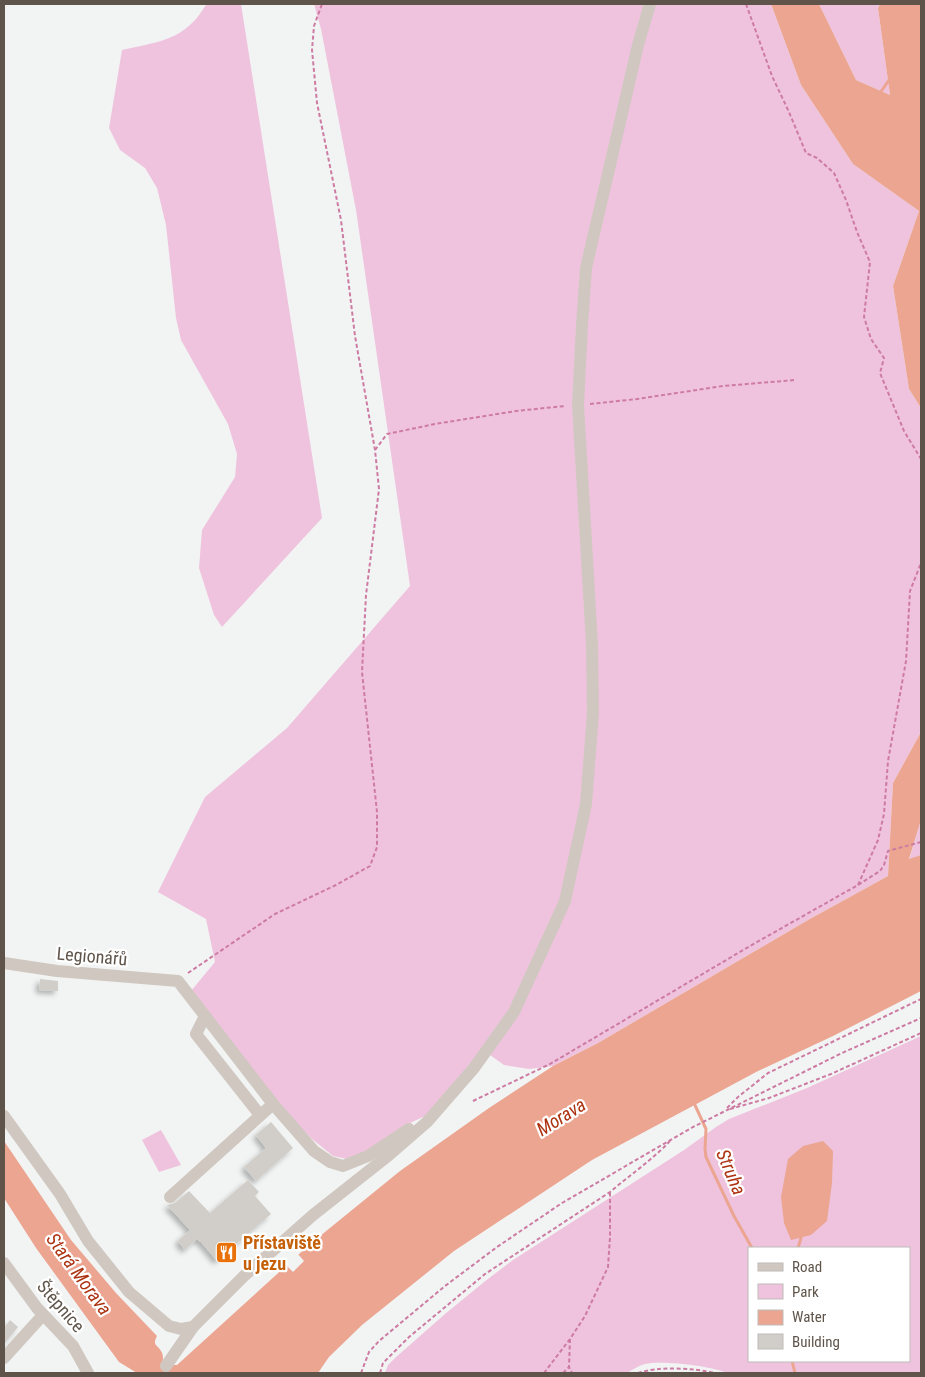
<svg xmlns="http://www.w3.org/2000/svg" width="925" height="1377" viewBox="0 0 925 1377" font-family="'Roboto Condensed',sans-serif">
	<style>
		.green { fill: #efc3de; fill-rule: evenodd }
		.water { fill: #eba591 }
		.pier { fill: #f2f4f4 }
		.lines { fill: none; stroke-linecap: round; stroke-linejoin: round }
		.stream { stroke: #eba591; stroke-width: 3 }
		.building { fill: #d1cec9; filter: url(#shadow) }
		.path { stroke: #cd7ba2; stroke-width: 2; stroke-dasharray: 4 2.5; stroke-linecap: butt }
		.minor { stroke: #d0c8c0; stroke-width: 12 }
		.labels { text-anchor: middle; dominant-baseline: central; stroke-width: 4.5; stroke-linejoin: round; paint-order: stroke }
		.street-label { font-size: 18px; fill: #5f544a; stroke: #fff }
		.food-label { font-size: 18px; font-weight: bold; fill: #c56008; stroke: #fff; text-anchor: start }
		.water-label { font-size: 19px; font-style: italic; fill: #ac3210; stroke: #fff }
	</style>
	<defs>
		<filter id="shadow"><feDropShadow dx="-3.5" dy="3.5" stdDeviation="2.5" flood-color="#0004"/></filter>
	</defs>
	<rect width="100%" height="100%" fill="#f2f4f4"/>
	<g class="green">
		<path d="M207 4H241L322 518 222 627 214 615 199 568 202 530 235 477 237 454 228 424 181 340 176 318 166 225 157 188 145 168 120 150 109 128 122 50C146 44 174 42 192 23 198 18 202 10 207 4Z"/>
		<path d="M314 4H771L801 85 853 164 919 211 893 286 909 389 921 408V732L893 783 888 876 808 920 598 1043 553 1066 529 1069 504 1065 483 1050 432 1113 410 1123 360 1156 347 1159 333 1156 312 1139 275 1102 191 991 215 962 206 919 158 892 205 797 287 728 410 586 356 210 321 29Z"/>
		<path d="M819 4H880L878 8 890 95 856 80Z"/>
		<path d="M921 820V855L909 860Z"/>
		<path d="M921 1036V1373H727C712 1366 661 1360 645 1364 638 1366 632 1370 627 1373H385L388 1365 395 1358 445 1314 484 1282 513 1260 684 1150 716 1127 729 1119 807 1088ZM749 1248H909V1361H749Z"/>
		<path d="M161 1130 181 1165 159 1172 142 1140Z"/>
	</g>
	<g class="water">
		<path d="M771 4H819L856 80 890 95 878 8 880 4H921V408L909 389 893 286 919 211 853 164 801 85Z"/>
		<path d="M921 732V820L909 859 921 855V991L833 1036 758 1071 592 1160 454 1251 362 1325 329 1357 318 1373H137L119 1362 36 1248 4 1198V1141L71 1240 116 1293 157 1336C152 1346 157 1344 161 1351 164 1355 163 1361 162 1365H177L309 1245 400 1171 489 1108 553 1066 598 1043 808 920 888 876 893 783Z"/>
		<path d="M823 1141 833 1151 832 1183 827 1221 811 1235 791 1240 784 1223 781 1197 788 1159 803 1146Z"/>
	</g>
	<path class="pier" d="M297 1253 304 1261 293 1272 285 1264Z"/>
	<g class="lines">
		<g class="stream">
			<path d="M880 93 889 80"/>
			<path d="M694 1103 706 1129 705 1149 706 1157 734 1216 752 1248"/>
			<path d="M798 1248 801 1238"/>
			<path d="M792 1361 795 1373"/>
		</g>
	</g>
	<g class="building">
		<path d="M40 979 58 981V991L39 990Z"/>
		<path d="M271 1122 293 1148 256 1181 244 1167 266 1148 256 1135Z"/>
		<path d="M248 1180 259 1192 255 1196 271 1214 217 1261 201 1242H200L197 1239 185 1250 178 1241 190 1230 167 1205 175 1203 189 1191 210 1213Z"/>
		<path d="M10 1320 18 1327 4 1344V1328Z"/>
	</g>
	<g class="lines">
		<g class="path">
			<path d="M746 4 772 76 789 112 806 153 817 158 834 173 846 200 857 232 870 262 864 317 871 339 884 358 880 373 904 431 921 459"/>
			<path d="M590 404 637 399 723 386 795 380"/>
			<path d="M375 450 387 434 435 424 516 411 565 406"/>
			<path d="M858 885 878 840 884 814 888 761 906 661 910 591 921 563"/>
			<path d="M188 973 275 914 336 885 370 866 377 847V812L362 672 366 595 379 489 375 450 355 336 341 220 317 103 312 50 314 26 322 4"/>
			<path d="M473 1101 550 1064 750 946 858 885 880 871 884 865 888 851 921 842"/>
			<path d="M727 1108 738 1097 768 1073 921 999"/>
			<path d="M730 1109 769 1098 831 1074 921 1033"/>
			<path d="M570 1339 569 1367 572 1373"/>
			<path d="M361 1373 369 1352 379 1341 445 1286 497 1247 562 1203 693 1127 842 1053 921 1018"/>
			<path d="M380 1373 383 1363 409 1337 485 1274 610 1192C630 1175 652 1160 670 1141"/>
			<path d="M544 1373 570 1339 585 1316 608 1267 610 1237V1192"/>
			<path d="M563 1373 569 1367"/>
			<path d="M638 1373C658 1366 694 1368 715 1373"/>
		</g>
		<g class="minor">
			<path d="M4 963 57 971 178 981 273 1104 170 1197"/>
			<path d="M205 1016 196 1034 260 1115"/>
			<path d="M273 1104 314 1151 330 1162 343 1166 368 1156 409 1129"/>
			<path d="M4 1116 60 1194 88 1241 129 1292 169 1326 181 1329 193 1327"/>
			<path d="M4 1263 37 1308 73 1346 88 1373"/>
			<path d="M4 1358 43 1315"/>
			<path d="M166 1366 193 1327 244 1276 313 1215 389 1155 427 1122 474 1068 514 1012 565 901 586 804 593 713 592 644 578 405 582 325 586 268 638 45 650 4"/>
		</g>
	</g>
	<defs>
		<symbol id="restaurant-square" viewBox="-11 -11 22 22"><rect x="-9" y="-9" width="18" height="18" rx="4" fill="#e8710a" stroke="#fff"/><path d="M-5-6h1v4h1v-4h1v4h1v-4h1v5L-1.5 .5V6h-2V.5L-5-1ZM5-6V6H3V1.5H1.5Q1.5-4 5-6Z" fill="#fff"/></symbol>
	</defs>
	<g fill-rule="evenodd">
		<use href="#restaurant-square" x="214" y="1240" width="25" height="25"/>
	</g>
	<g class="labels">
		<g class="street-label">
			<text transform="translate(92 956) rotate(5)">Legionářů</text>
			<text transform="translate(61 1306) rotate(49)">Štěpnice</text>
		</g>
		<g class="food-label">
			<text x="243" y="1242">Přístaviště<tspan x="243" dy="21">u jezu</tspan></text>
		</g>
		<g class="water-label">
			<text transform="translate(561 1117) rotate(-32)">Morava</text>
			<text transform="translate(731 1172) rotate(67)">Struha</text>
			<text transform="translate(79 1274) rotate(54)">Stará Morava</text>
		</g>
	</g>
	<rect width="925" height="1377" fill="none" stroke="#5f544a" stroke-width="10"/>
	<rect x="748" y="1247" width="162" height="115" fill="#ffffff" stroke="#bfbbb7"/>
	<rect x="758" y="1263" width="25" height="8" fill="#d0c8c0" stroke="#bfbbb7"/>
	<text x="792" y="1272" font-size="15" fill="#5f544a">Road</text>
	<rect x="758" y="1284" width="25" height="15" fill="#efc3de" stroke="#bfbbb7"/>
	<text x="792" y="1297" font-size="15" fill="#5f544a">Park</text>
	<rect x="758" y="1310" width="25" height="15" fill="#eba591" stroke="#bfbbb7"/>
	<text x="792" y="1322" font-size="15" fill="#5f544a">Water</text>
	<rect x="758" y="1334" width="25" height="15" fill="#d1cec9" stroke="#bfbbb7"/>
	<text x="792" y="1347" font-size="15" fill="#5f544a">Building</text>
</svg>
